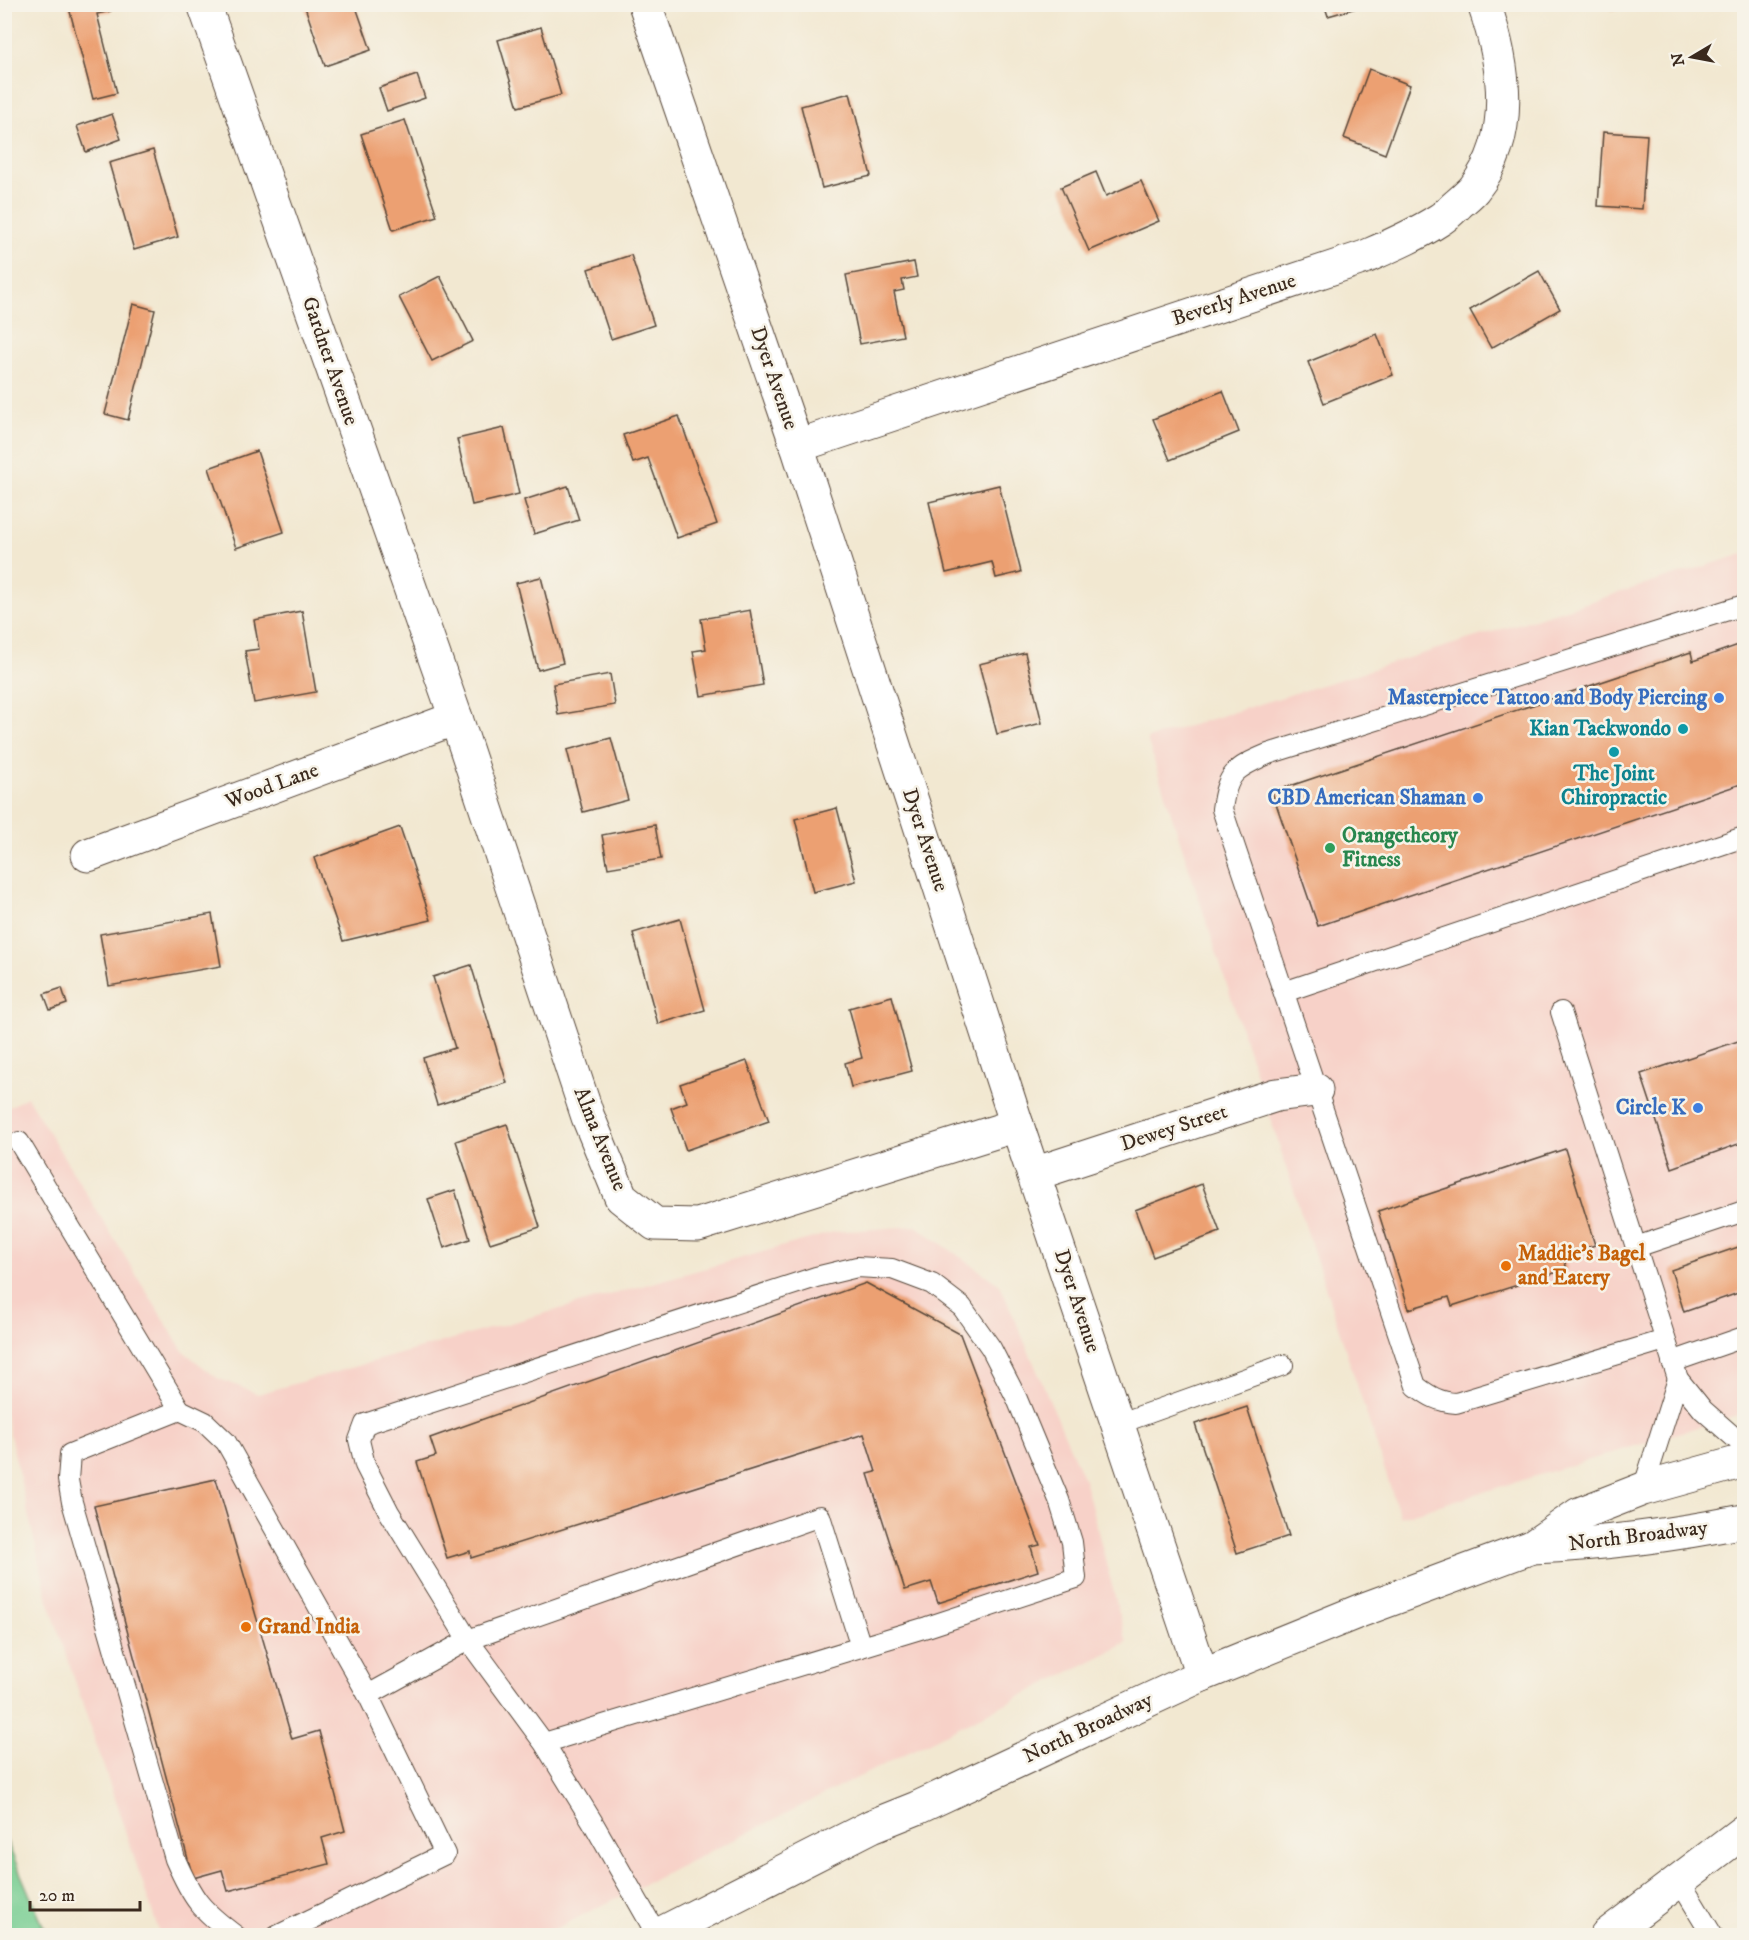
<svg xmlns="http://www.w3.org/2000/svg" width="1749" height="1940" viewBox="0 0 1749 1940" font-family="'IM FELL DW Pica',serif">
	<style>
		.built { fill: #f7d1c8 }
		.green { fill: #77cd92; stroke: #597c58; stroke-width: 1.5 }
		.building { fill: #eca072 }
		.lines { fill: none; stroke-linecap: round; stroke-linejoin: round }
		.service-casing { stroke: #564639; stroke-width: 22 }
		.minor-casing { stroke: #564639; stroke-width: 35 }
		.primary-casing { stroke: #564639; stroke-width: 35 }
		.service { stroke: #fff; stroke-width: 20 }
		.minor { stroke: #fff; stroke-width: 33 }
		.primary { stroke: #fff; stroke-width: 33 }
		.shop-dot { fill: #3f7fe0; stroke: #f7f3e8; stroke-width: 2 }
		.culture-dot { fill: #0f9aa8; stroke: #f7f3e8; stroke-width: 2 }
		.leisure-dot { fill: #2e9e5b; stroke: #f7f3e8; stroke-width: 2 }
		.food-dot { fill: #e8710a; stroke: #f7f3e8; stroke-width: 2 }
		.labels { text-anchor: middle; dominant-baseline: central; stroke-width: 5; stroke-linejoin: round; paint-order: stroke }
		.street-label { font-size: 21px; fill: #3b2a1e; stroke: #f7f3e8 }
		.shop-label { font-size: 21px; font-weight: bold; fill: #366cbe; stroke: #f7f3e8; text-anchor: end }
		.culture-label { font-size: 21px; font-weight: bold; fill: #0d838f; stroke: #f7f3e8; text-anchor: end }
		.leisure-label { font-size: 21px; font-weight: bold; fill: #27864d; stroke: #f7f3e8; text-anchor: start }
		.food-label { font-size: 21px; font-weight: bold; fill: #c56008; stroke: #f7f3e8; text-anchor: start }
	</style>
	<rect width="100%" height="100%" fill="#f7f3e8"/>
	<filter id="ink" filterUnits="userSpaceOnUse"><feTurbulence type="fractalNoise" baseFrequency=".0167" numOctaves="2"/><feDisplacementMap in="SourceGraphic" scale="12" xChannelSelector="R" yChannelSelector="G"/><feConvolveMatrix kernelMatrix="1 2 1 2 8 2 1 2 1" color-interpolation-filters="sRGB"/></filter>
	<filter id="wash" filterUnits="userSpaceOnUse"><feTurbulence type="fractalNoise" baseFrequency=".008" numOctaves="4" result="noise"/><feDisplacementMap in="SourceGraphic" scale="24" xChannelSelector="R" yChannelSelector="G"/><feGaussianBlur stdDeviation="1.35" result="paint"/><feColorMatrix in="noise" values="0 0 0 0 0 0 0 0 0 0 0 0 0 0 0 0 0 1.4 0 .05"/><feComposite in="paint" operator="in"/></filter>
	<g filter="url(#wash)">
		<rect width="100%" height="100%" fill="#f2e8d1"/>
		<g class="built">
			<path d="M1744 554V1413L1400 1517 1147 739Z"/>
			<path d="M27 1097 183 1351 217 1378 258 1394 834 1232 916 1226 1000 1285 1085 1482 1127 1643 543 1935H160L48 1600 5 1413 4 1110Z"/>
		</g>
		<path class="green" d="M5 1838 47 1935H5Z"/>
		<g id="blocks">
			<g class="building">
				<path d="M68 4H110L111 11 97 14 117 93 93 99Z"/>
				<path d="M304 4H355L371 50 325 66Z"/>
				<path d="M1324 4H1367V5L1328 16Z"/>
				<path d="M1610 4H1633V6L1611 10Z"/>
				<path d="M541 27 561 95 518 107 498 40Z"/>
				<path d="M1369 69 1410 85 1385 154 1344 138Z"/>
				<path d="M417 75 425 98 387 111 379 88Z"/>
				<path d="M850 93 871 176 822 188 801 106Z"/>
				<path d="M112 114 121 139 86 152 77 126Z"/>
				<path d="M405 120 437 216 393 230 361 134Z"/>
				<path d="M1603 132 1647 135 1642 209 1598 206Z"/>
				<path d="M153 150 178 237 134 250 109 163Z"/>
				<path d="M1096 172 1106 196 1141 181 1159 221 1089 251 1061 187Z"/>
				<path d="M631 255 654 325 611 339 588 269Z"/>
				<path d="M914 262 917 277 902 280 904 290 894 292 903 336 860 344 846 275Z"/>
				<path d="M1539 271 1560 309 1491 348 1470 310Z"/>
				<path d="M440 276 473 341 432 361 399 297Z"/>
				<path d="M133 304 155 310 128 420 105 414Z"/>
				<path d="M1377 334 1393 375 1324 403 1308 362Z"/>
				<path d="M1223 391 1239 432 1170 460 1153 419Z"/>
				<path d="M679 416 717 524 677 538 648 458 633 463 623 435Z"/>
				<path d="M504 428 519 494 472 505 457 439Z"/>
				<path d="M257 451 284 532 236 548 209 468Z"/>
				<path d="M999 485 1021 572 996 578 992 562 946 573 929 502Z"/>
				<path d="M568 486 579 520 534 534 524 500Z"/>
				<path d="M541 577 563 663 538 670 516 583Z"/>
				<path d="M750 610 763 685 701 696 693 651 706 649 701 619Z"/>
				<path d="M302 611 316 692 254 703 245 651 259 649 254 620Z"/>
				<path d="M1744 643V783L1318 926 1272 792 1691 652 1693 661Z"/>
				<path d="M1025 653 1042 723 997 734 979 664Z"/>
				<path d="M610 674 615 705 558 715 553 684Z"/>
				<path d="M611 738 628 800 583 812 567 750Z"/>
				<path d="M837 808 856 881 813 892 795 819Z"/>
				<path d="M655 825 661 859 608 868 602 835Z"/>
				<path d="M400 827 431 920 343 941 314 858Z"/>
				<path d="M212 914 221 966 109 986 100 934Z"/>
				<path d="M680 919 705 1010 658 1024 633 933Z"/>
				<path d="M471 965 507 1083 437 1105 423 1058 455 1048 433 977Z"/>
				<path d="M62 988 67 1004 50 1010 44 994Z"/>
				<path d="M892 996 912 1071 851 1087 845 1063 862 1058 849 1008Z"/>
				<path d="M1744 1039V1142L1672 1168 1641 1074Z"/>
				<path d="M747 1061 769 1121 686 1150 671 1108 687 1102 680 1084Z"/>
				<path d="M507 1124 540 1227 490 1243 456 1141Z"/>
				<path d="M1565 1149 1595 1245 1563 1256 1567 1269 1452 1306 1449 1297 1409 1309 1378 1211Z"/>
				<path d="M1202 1184 1220 1232 1153 1257 1135 1210Z"/>
				<path d="M455 1190 470 1239 444 1248 428 1199Z"/>
				<path d="M1744 1245V1291L1684 1312 1671 1270Z"/>
				<path d="M866 1283 960 1334 1040 1545 1031 1547 1038 1571 938 1603 931 1582 905 1590 868 1474 876 1472 864 1434 471 1558 470 1551 447 1558 417 1462 436 1456 430 1438Z"/>
				<path d="M1247 1407 1289 1536 1237 1553 1195 1424Z"/>
				<path d="M216 1479 292 1739 319 1731 345 1831 322 1838 329 1864 228 1891 222 1870 193 1878 94 1506Z"/>
			</g>
		</g>
	</g>
	<g filter="url(#ink)">
		<use href="#blocks" fill-opacity="0" stroke="#564639" stroke-width="1.5"/>
		<g class="lines">
			<defs>
				<g id="service">
					<path d="M1284 992 1744 837"/>
					<path d="M1561 1012 1678 1379 1703 1410 1744 1446"/>
					<path d="M19 1142 180 1410"/>
					<path d="M1636 1247 1744 1211"/>
					<path d="M1665 1340 1456 1403C1439 1402 1429 1396 1416 1386L1222 809C1227 773 1235 768 1268 754L1744 605"/>
					<path d="M1672 1362 1744 1337"/>
					<path d="M1118 1424 1283 1365"/>
					<path d="M1643 1489 1678 1379"/>
					<path d="M368 1695 468 1640 820 1516 861 1647"/>
					<path d="M544 1743 927 1627 1076 1578 1072 1542 1059 1500 1017 1399 991 1348 962 1307 932 1284 892 1269 857 1267 816 1277 365 1424 359 1440 365 1465 389 1512 468 1640 544 1743 592 1821 657 1935"/>
					<path d="M1679 1880 1713 1936"/>
					<path d="M236 1936C200 1909 193 1900 175 1859L72 1502 68 1480 70 1454 180 1410 205 1422 226 1442 368 1695 445 1854 277 1936"/>
				</g>
				<g id="minor">
					<path d="M204 4 456 718 588 1117 621 1197 655 1224 698 1225 1017 1125"/>
					<path d="M645 4 797 446 1017 1125 1202 1675"/>
					<path d="M797 446 1365 257C1390 246 1416 235 1439 220 1446 216 1451 210 1457 205 1462 200 1469 195 1474 189 1516 136 1505 64 1484 4"/>
					<path d="M88 855 456 718"/>
					<path d="M1034 1174 1276 1095 1316 1090"/>
					<path d="M1606 1936 1744 1831"/>
				</g>
				<g id="primary">
					<path d="M1532 1547C1604 1544 1674 1535 1744 1521"/>
					<path d="M656 1936 872 1826 917 1808 1202 1675 1362 1610 1532 1547 1579 1514 1643 1489 1744 1461"/>
				</g>
			</defs>
			<use href="#service" class="service-casing"/>
			<use href="#minor" class="minor-casing"/>
			<use href="#primary" class="primary-casing"/>
			<use href="#service" class="service"/>
			<use href="#minor" class="minor"/>
			<use href="#primary" class="primary"/>
		</g>
	</g>
	<g class="shop-dot">
		<circle cx="1719" cy="698" r="6"/>
		<circle cx="1478" cy="798" r="6"/>
		<circle cx="1698" cy="1108" r="6"/>
	</g>
	<g class="culture-dot">
		<circle cx="1683" cy="729" r="6"/>
		<circle cx="1614" cy="752" r="6"/>
	</g>
	<circle class="leisure-dot" cx="1330" cy="848" r="6"/>
	<g class="food-dot">
		<circle cx="1506" cy="1266" r="6"/>
		<circle cx="246" cy="1627" r="6"/>
	</g>
	<g class="labels">
		<g class="street-label">
			<text transform="translate(1234 300) rotate(-18)">Beverly Avenue</text>
			<text transform="translate(330 361) rotate(71)">Gardner Avenue</text>
			<text transform="translate(774 378) rotate(71)">Dyer Avenue</text>
			<text transform="translate(272 786) rotate(-20)">Wood Lane</text>
			<text transform="translate(925 840) rotate(72)">Dyer Avenue</text>
			<text transform="translate(1174 1128) rotate(-18)">Dewey Street</text>
			<text transform="translate(600 1139) rotate(68)">Alma Avenue</text>
			<text transform="translate(1077 1301) rotate(72)">Dyer Avenue</text>
			<text transform="translate(1638 1536) rotate(-7)">North Broadway</text>
			<text transform="translate(1088 1728) rotate(-25)">North Broadway</text>
		</g>
		<g class="shop-label">
			<text x="1707" y="698">Masterpiece Tattoo and Body Piercing</text>
			<text x="1466" y="798">CBD American Shaman</text>
			<text x="1686" y="1108">Circle K</text>
		</g>
		<g class="culture-label">
			<text x="1671" y="729">Kian Taekwondo</text>
			<text x="1614" y="774" text-anchor="middle">The Joint<tspan x="1614" dy="24">Chiropractic</tspan></text>
		</g>
		<g class="leisure-label">
			<text x="1342" y="836">Orangetheory<tspan x="1342" dy="24">Fitness</tspan></text>
		</g>
		<g class="food-label">
			<text x="1518" y="1254">Maddie's Bagel<tspan x="1518" dy="24">and Eatery</tspan></text>
			<text x="258" y="1627">Grand India</text>
		</g>
	</g>
	<rect width="1749" height="1940" fill="none" stroke="#f7f3e8" stroke-width="24"/>
	<g transform="translate(1692 57) rotate(260)" stroke="#f7f3e8" stroke-width="4.5" paint-order="stroke">
	<path d="M0-4.5L10 22L0 15L-10 22Z" fill="#3b2a1e"/>
	<text y="-9" font-size="16" font-weight="bold" text-anchor="middle" fill="#3b2a1e">N</text>
	</g>
	<path d="M30 1901v9h110v-9" fill="none" stroke="#3b2a1e" stroke-width="3"/>
	<text x="39" y="1901" font-size="18" fill="#3b2a1e" stroke="#f7f3e8" stroke-width="4.5" paint-order="stroke">20 m</text>
</svg>
